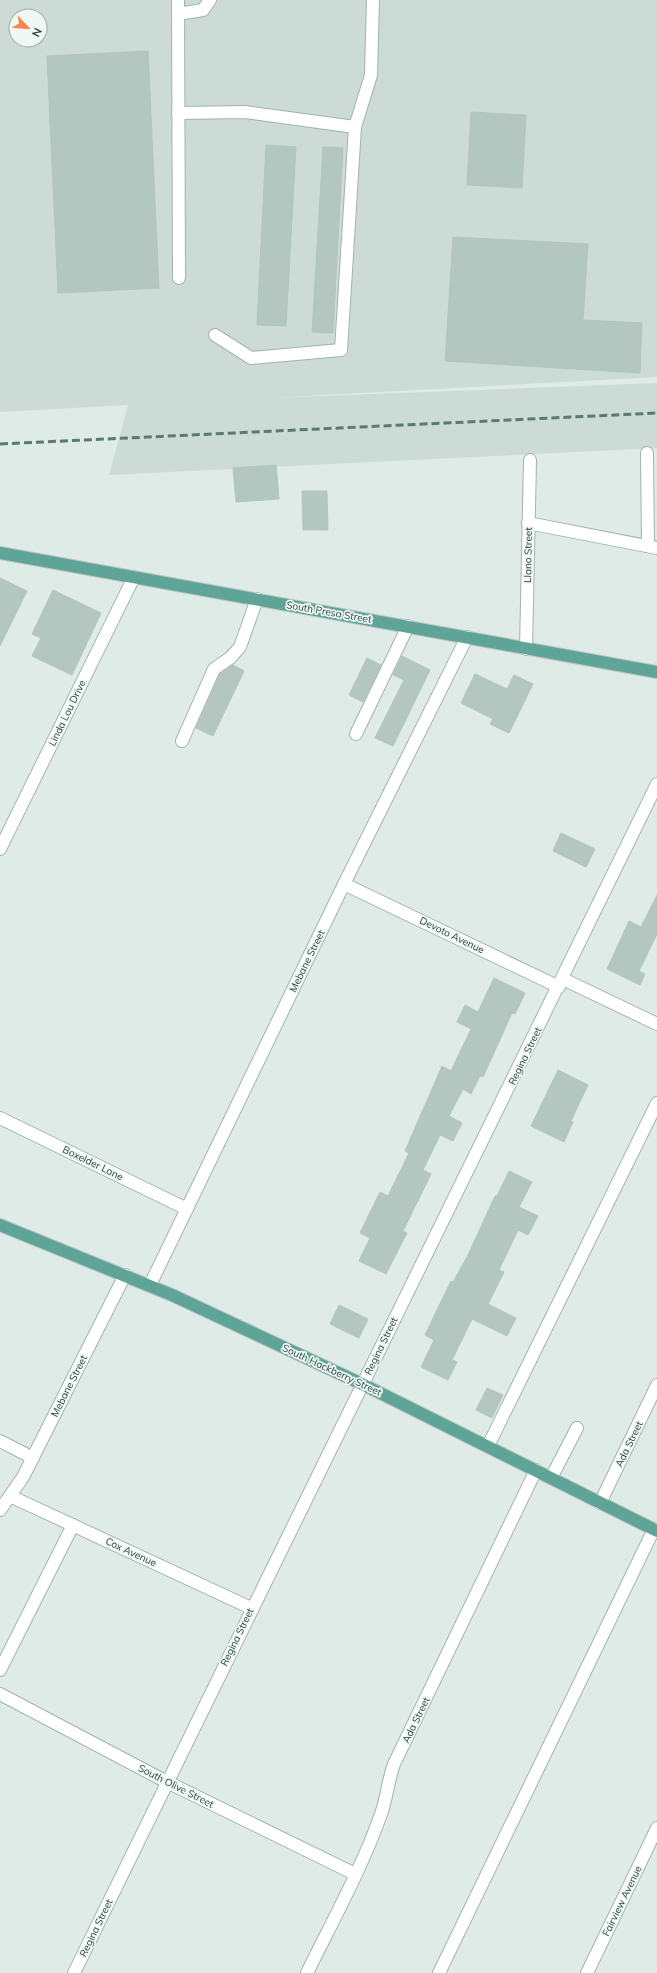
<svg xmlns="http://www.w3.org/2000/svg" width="657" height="1973" viewBox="0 0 657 1973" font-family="Mulish,sans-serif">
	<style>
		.built { fill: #cddbd6; fill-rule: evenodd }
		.building { fill: #b4c6c0; stroke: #b1c5be }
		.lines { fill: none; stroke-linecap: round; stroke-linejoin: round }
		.minor-casing { stroke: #a1b3ae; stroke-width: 14 }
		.major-casing { stroke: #bcc5c3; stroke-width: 14 }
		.minor { stroke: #fff; stroke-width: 12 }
		.major { stroke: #5fa597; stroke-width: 12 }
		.rail { stroke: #597972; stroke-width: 3; stroke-dasharray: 8 4; stroke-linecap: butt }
		.labels { text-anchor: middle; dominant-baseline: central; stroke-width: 3.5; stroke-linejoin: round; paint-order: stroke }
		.street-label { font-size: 10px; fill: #1e3d36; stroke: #eff8f4 }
	</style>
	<rect width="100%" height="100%" fill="#dfebe7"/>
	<path class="built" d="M0 0H657V377L269 398 657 383V448L109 475 128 405 0 412ZM16 16H40V40H16Z"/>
	<g class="building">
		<path d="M148 51 159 288 58 293 47 56Z"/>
		<path d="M471 112 526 115 522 188 467 185Z"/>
		<path d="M266 145 296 147 286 326 257 325Z"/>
		<path d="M323 147 343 148 333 333 312 332Z"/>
		<path d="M453 237 588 244 583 320 642 323 640 373 445 361Z"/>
		<path d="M276 465 279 499 236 502 233 468Z"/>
		<path d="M302 491H327L328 530H303Z"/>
		<path d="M0 578 27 591 0 646Z"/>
		<path d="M53 590 101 613 72 675 32 656 41 638 32 634Z"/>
		<path d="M402 656 430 670 393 746 375 738 404 680 393 675Z"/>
		<path d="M367 658 381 665 363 702 349 695Z"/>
		<path d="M233 665 244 671 213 736 196 728 220 674Z"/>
		<path d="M475 674 507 689 514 675 533 684 509 733 490 724 493 719 461 703Z"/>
		<path d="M561 833 595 849 586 867 553 851Z"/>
		<path d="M657 895V934L639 971 645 974 640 985 607 969 629 921 641 927Z"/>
		<path d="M494 978 525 993 515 1014 512 1013 483 1077 480 1076 471 1094 463 1089 449 1116 462 1123 453 1141 440 1135 423 1170 431 1174 403 1231 407 1233 386 1274 359 1261 370 1238 360 1233 380 1192 388 1196 409 1153 405 1151 442 1066 451 1071 471 1029 457 1022 465 1005 478 1012Z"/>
		<path d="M558 1070 588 1085 571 1121 573 1122 564 1142 531 1126Z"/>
		<path d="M509 1171 532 1182 519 1207 538 1216 528 1235 518 1230 499 1270 504 1272 488 1304 516 1318 507 1336 472 1319 452 1360 457 1362 448 1380 421 1367 434 1340 425 1335 451 1281 453 1282 468 1255 495 1196H497Z"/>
		<path d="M339 1305 368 1319 359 1338 330 1324Z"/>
		<path d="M487 1388 503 1395 492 1418 476 1410Z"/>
	</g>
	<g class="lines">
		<defs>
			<g id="minor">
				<path d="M178 0 179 278"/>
				<path d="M178 14 203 10 210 0"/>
				<path d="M178 113 245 112 355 127"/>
				<path d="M215 335 251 358 341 350 355 127 371 75 373 0"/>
				<path d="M647 453 648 546"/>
				<path d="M528 523 657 548"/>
				<path d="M526 649 530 460"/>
				<path d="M356 734 408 626"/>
				<path d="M182 741 214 669 230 658 240 647 257 599"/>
				<path d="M0 849 134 577"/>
				<path d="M344 884 559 987"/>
				<path d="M563 979 657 1024"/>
				<path d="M0 1118 187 1209"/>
				<path d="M150 1285 344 884 467 637"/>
				<path d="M0 1441 33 1458"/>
				<path d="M488 1446 657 1103"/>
				<path d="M551 1478 577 1428"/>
				<path d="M10 1496 251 1608"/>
				<path d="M600 1503 657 1385"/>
				<path d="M0 1510 23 1477 125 1275"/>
				<path d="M0 1670 73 1525"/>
				<path d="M0 1694 167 1782 355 1874"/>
				<path d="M74 1973C266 1576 465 1182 657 784"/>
				<path d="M307 1973C332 1922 362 1868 381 1814 387 1798 388 1780 394 1764L536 1470"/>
				<path d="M439 1973 654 1529"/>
				<path d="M587 1973 657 1828"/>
			</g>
			<g id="major">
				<path d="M0 553 657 672"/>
				<path d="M0 1225 172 1295 362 1384 657 1531"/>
			</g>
		</defs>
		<use href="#minor" class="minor-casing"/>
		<use href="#major" class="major-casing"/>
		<use href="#minor" class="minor"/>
		<use href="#major" class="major"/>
		<path class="rail" d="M0 444 657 413"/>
	</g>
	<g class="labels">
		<g class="street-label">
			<text transform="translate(528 555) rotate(-89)">Llano Street</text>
			<text transform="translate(329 612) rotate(10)">South Presa Street</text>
			<text transform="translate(67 713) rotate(-64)">Linda Lou Drive</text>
			<text transform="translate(452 935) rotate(26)">Devoto Avenue</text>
			<text transform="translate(307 961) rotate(-64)">Mebane Street</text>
			<text transform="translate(525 1056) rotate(-64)">Regina Street</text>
			<text transform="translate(93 1163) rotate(26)">Boxelder Lane</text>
			<text transform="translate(381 1346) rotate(-64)">Regina Street</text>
			<text transform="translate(332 1370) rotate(25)">South Hackberry Street</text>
			<text transform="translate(69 1386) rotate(-63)">Mebane Street</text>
			<text transform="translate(629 1444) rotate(-64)">Ada Street</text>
			<text transform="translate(131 1552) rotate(25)">Cox Avenue</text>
			<text transform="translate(237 1637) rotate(-64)">Regina Street</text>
			<text transform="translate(416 1720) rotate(-64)">Ada Street</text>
			<text transform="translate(176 1786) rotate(27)">South Olive Street</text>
			<text transform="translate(622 1901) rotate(-64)">Fairview Avenue</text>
			<text transform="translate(96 1928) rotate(-64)">Regina Street</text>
		</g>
	</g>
	<g transform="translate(28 28) rotate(116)"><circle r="19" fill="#eff8f4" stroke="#9bada8"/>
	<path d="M0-3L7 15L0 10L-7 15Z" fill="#fd824b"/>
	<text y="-6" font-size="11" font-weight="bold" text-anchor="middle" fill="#1e3d36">N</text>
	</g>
</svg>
